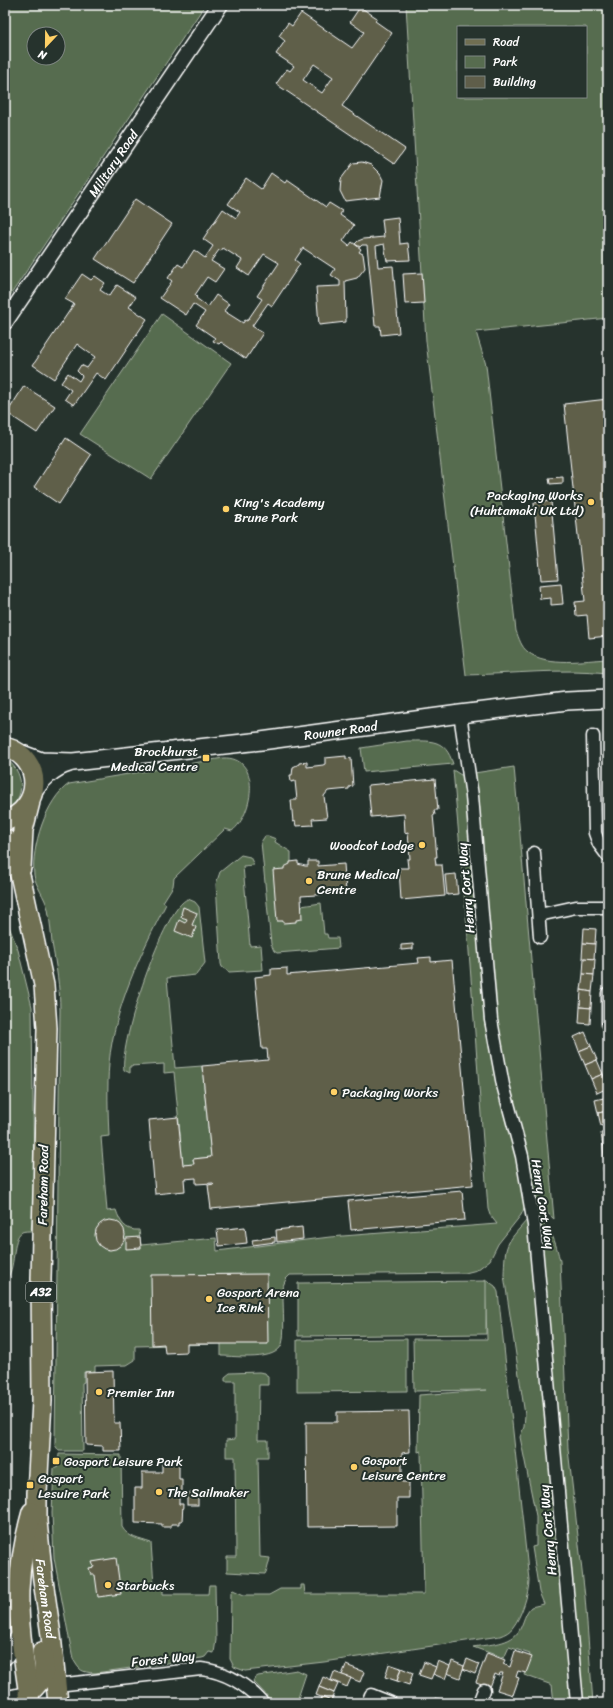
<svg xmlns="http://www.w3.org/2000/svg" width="613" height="1708" viewBox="0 0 613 1708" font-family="Sriracha,sans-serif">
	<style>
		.green { fill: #576c4f; stroke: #abb6a7; fill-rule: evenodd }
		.building { fill: #5f5e4a; stroke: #fff; fill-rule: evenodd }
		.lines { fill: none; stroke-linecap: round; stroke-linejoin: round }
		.minor-casing { stroke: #fff; stroke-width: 15 }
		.tertiary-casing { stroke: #fff; stroke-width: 18 }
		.secondary-casing { stroke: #fff; stroke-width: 20 }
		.primary-casing { stroke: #fff; stroke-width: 22 }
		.minor { stroke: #26332d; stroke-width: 12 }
		.tertiary { stroke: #26332d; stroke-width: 15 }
		.secondary { stroke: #26332d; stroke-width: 17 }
		.primary { stroke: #706f52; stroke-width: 19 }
		.poi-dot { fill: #ffd166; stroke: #26332d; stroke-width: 1.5 }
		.labels { text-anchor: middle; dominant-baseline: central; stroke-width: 4; stroke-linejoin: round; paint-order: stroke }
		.shield { fill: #26332d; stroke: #bec2c0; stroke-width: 1 }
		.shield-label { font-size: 12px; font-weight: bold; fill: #fff }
		.street-label { font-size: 13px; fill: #fff; stroke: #26332d }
		.poi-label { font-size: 13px; fill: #fff; stroke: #26332d; text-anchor: start }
	</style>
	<rect width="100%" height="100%" fill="#26332d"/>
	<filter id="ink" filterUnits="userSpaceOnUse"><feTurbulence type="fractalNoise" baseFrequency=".025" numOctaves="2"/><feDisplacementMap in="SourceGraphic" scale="8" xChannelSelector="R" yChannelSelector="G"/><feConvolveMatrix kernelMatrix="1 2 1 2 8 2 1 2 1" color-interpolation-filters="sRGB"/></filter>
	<g filter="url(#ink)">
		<g class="green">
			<path d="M5 5H205L5 303ZM34 34H58V58H34Z"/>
			<path d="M406 5H608V318L476 332 486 365 516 631C519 638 521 647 528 652 546 667 586 660 608 659V673C561 668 513 674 466 675L426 341ZM458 27H586V97H458Z"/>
			<path d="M162 314 231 363 151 479 80 434Z"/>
			<path d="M407 741C431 741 445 738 453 764L364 772 361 748Z"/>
			<path d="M223 758C262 756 254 814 232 831L225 829 174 878 173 886 163 902 166 904C140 955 115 1006 109 1063 107 1088 108 1112 109 1136L101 1137 107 1211 116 1210C120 1222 125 1231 139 1230L141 1245 216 1238 217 1251 330 1237 497 1224 490 1215 488 1209 468 938 453 770 461 775 514 767 554 1219 542 1208 534 1197 527 1202 521 1215 498 1244 490 1260 477 1270 465 1273 290 1275 286 1279 280 1293 283 1297C283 1308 285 1336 282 1344 276 1362 236 1356 221 1356V1344L135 1346V1360L127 1365 95 1366V1371L84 1372V1382L82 1383 83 1451H59L55 1445 60 1010C60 987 56 965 52 943 51 932 50 920 48 909 45 897 35 885 34 875 31 848 46 799 69 784Z"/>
			<path d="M5 759C24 769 28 800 5 810Z"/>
			<path d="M265 836H268L276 839 275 842 291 852V874L301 906 321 903 324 934H327L328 938H338L339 948 277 953 274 951 271 944 262 852 261 842Z"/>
			<path d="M241 855 250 857 254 865 243 866 250 946 261 945 263 970 229 972 222 967 221 964 216 884 220 872Z"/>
			<path d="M188 899 195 902 199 907 205 963 196 975 167 978 175 1068 202 1066 211 1157 193 1159 194 1164 183 1165 174 1072 164 1073V1064L130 1066V1073L124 1070C119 1044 164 906 188 899Z"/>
			<path d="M5 916 18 950 32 1007 34 1199 31 1231C29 1231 24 1231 22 1232 11 1238 17 1270 5 1281Z"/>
			<path d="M531 1219C551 1221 556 1244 560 1261L568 1449 585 1597 593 1703H554L552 1685 524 1675 530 1654 509 1647 504 1658 473 1647C489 1644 512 1645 520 1629 524 1621 525 1613 531 1607L544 1604 539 1592 532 1547 536 1546V1516L520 1437 524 1427 525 1415 504 1275C505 1243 506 1244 527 1220Z"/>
			<path d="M485 1279 495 1286 498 1292 529 1580C529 1594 521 1617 513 1627 510 1632 505 1634 500 1636L324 1662 245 1671 234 1667 230 1659 231 1592 233 1590 244 1595H269L280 1589H301V1585H304L305 1594H424L421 1451 418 1452 419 1395 487 1390 414 1391 413 1339H487Z"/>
			<path d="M486 1281V1334L298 1336V1283Z"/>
			<path d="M407 1339V1391L297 1392V1340Z"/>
			<path d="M259 1372 265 1373 268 1377V1385H259L258 1440H268V1457H258L260 1557 270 1558 267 1570 265 1574 227 1572V1557H236L235 1457H226V1440L235 1439V1381H225V1377L230 1373Z"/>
			<path d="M59 1454 121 1455 122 1527C128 1538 140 1539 151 1543L154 1585H163V1594H208L209 1585H215L216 1640 214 1653 209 1652 205 1657 202 1658 95 1673C81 1672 80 1671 73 1659L54 1558 52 1513 54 1468 58 1466Z"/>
			<path d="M297 1670 306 1674 298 1698 299 1703H274L253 1681 255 1678 258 1676Z"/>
		</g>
		<g class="building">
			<path d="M360 7 377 18 375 21 392 33 342 106 405 149 394 164 276 84 287 69 290 71 294 66 276 54 285 41 279 36 288 23 292 26 301 13 352 48 364 32 350 22ZM314 64 333 77 322 93 303 80Z"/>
			<path d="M362 162 371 165 380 174 383 180 380 197 345 201 340 191 341 179 353 163Z"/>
			<path d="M271 173 285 183 287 180 326 207 329 203 342 211 340 215 354 225 343 241 349 246 352 242 361 249 359 252 363 254 365 268 357 278 345 281 346 322 319 325 316 287 340 286V281L331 275 335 269 303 248 295 260 300 264 272 306 268 303 252 326 263 333 246 359 221 342 219 344 213 341 215 338 196 325 205 312 193 304 186 315 160 298 172 281 168 278 178 264 183 267 194 250 205 258 213 246 203 239 223 209 236 218 240 212 228 204 246 178 261 189ZM223 248 242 260 237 268 249 276 264 254 279 263 257 296 262 299 247 321 245 320 243 323 224 311 229 304 216 295 208 307 196 298 197 297 195 295 207 277 215 282 224 269 211 261 219 250 221 251Z"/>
			<path d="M135 199 172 224 133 283 95 259Z"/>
			<path d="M398 217 400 244 408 243 410 260 387 261 384 244 376 246 378 267 393 266 399 333 381 335 380 326H375L367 245H362L360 247 355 244 358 241 363 239 384 237 382 219Z"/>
			<path d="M422 273 424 303 405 304 403 274Z"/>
			<path d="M82 274 91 280 95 276 105 283 100 290 109 296 117 285 136 297 129 307 147 319 106 380 96 373 74 405 65 399 71 390 61 383 68 373 79 381 82 376 77 371 81 365 87 368 95 357 77 344 54 379 33 365 74 304 65 299Z"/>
			<path d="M24 386 55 406 37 433 7 413Z"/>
			<path d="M608 399V636L589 638 587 615 576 616 575 602 585 601 564 404Z"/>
			<path d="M66 438 91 455 59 504 34 487Z"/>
			<path d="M563 477V483L550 484 549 478Z"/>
			<path d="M551 501 558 579 541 580 534 503Z"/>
			<path d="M561 583 563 604 551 605V598L540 599 539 585Z"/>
			<path d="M346 756V759L351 758 353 786 349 787V789L328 791 324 796 327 818 312 819 313 825 296 826 295 821 293 822 291 800H297L295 781 291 782 290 775H292L293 767 299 764V763L307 762V767L323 765 325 764V758Z"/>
			<path d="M435 779 438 810H434L435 815H433L437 857H435L436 865H442L445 896 401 900 399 868H408L407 859H410L408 832 405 833 404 814 371 817 368 785Z"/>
			<path d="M298 861V864L305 866H308V861H318V866L344 864 346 893 301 896 302 919 296 920V922L283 923V921H277L273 870 284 869V867L290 864V862Z"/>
			<path d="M456 874 458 894 447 895 445 875Z"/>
			<path d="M183 907 197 913 192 925 196 927 192 938 175 931 179 920 185 923 187 919 181 917 182 914H181Z"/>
			<path d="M584 928 596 929 595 944 583 943Z"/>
			<path d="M583 943 595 944 594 959 582 958Z"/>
			<path d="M413 944V949L401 950V945Z"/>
			<path d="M431 957V962L452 960 473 1185 211 1209 208 1185 214 1184 213 1183 196 1184V1178L184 1179 185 1191 155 1194 149 1120 178 1117 183 1165 194 1164 193 1159 211 1157 202 1066 268 1060 267 1049H262L255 977 271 975V969L287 968V975L419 963 418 958Z"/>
			<path d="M584 958 595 959 594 975 583 974Z"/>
			<path d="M583 974 594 975 592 992 581 990Z"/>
			<path d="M581 990 592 992 591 1008 580 1007Z"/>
			<path d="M580 1007 591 1008 590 1024 579 1023Z"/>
			<path d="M585 1032 591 1046 579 1051 574 1037Z"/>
			<path d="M591 1046 597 1060 585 1065 579 1051Z"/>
			<path d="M597 1060 603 1074 591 1079 585 1065Z"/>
			<path d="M603 1074 608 1088 597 1093 591 1079Z"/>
			<path d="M608 1097V1111L598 1113 595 1100Z"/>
			<path d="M608 1111V1124L601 1126 598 1113Z"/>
			<path d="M601 1133H608V1145L603 1146Z"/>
			<path d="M608 1145V1158H604L603 1146Z"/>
			<path d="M608 1166V1179H604L603 1167Z"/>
			<path d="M604 1179H608V1192H605Z"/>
			<path d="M462 1191 465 1220 351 1230 348 1201Z"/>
			<circle cx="110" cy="1235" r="15"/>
			<path d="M245 1227 247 1243 219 1246 217 1230Z"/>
			<path d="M302 1227 303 1239 277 1242 276 1230Z"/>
			<path d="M140 1237 141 1248 126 1249V1238Z"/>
			<path d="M275 1237V1242L253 1245 252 1240Z"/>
			<path d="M608 1271V1286H605L604 1272Z"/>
			<path d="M267 1274 268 1344H187V1352L165 1353 164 1344 152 1345 151 1275Z"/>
			<path d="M605 1286H608V1300H606Z"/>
			<path d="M113 1371 114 1423H120L121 1451H103V1446L86 1445 85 1372Z"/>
			<path d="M409 1411 410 1452 402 1453V1482H409V1498H397V1526L307 1527 306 1422H337V1412Z"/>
			<path d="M162 1462 179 1463V1479H182V1497L179 1496V1504H183L182 1521H179V1524H171V1527H162V1524L135 1523V1488H142V1472H162Z"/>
			<rect x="187" y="1493" width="11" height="12"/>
			<path d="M116 1558 121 1594 98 1597 95 1575H91L89 1568 94 1567 92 1562Z"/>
			<path d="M515 1651 532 1657 526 1673 518 1671 516 1677 519 1678 513 1695 497 1690 503 1673H500L499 1676 495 1674 490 1687 476 1682 487 1653 505 1660 503 1664 510 1667Z"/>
			<path d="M467 1659 479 1664 475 1674 463 1669Z"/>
			<path d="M438 1661 450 1666 445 1679 433 1674Z"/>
			<path d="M452 1661 464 1666 460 1678 447 1673Z"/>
			<path d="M424 1662 436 1667 431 1679 419 1675Z"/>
			<path d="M389 1664 401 1668 397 1681 385 1677Z"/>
			<path d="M346 1665 364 1672 360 1682 342 1675Z"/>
			<path d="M401 1668 413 1673 409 1685 397 1681Z"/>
			<path d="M334 1672 351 1678 347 1687 331 1680Z"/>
			<path d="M323 1677 338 1684 334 1693 319 1687Z"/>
			<path d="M319 1687 334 1693 331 1701 316 1695Z"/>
			<path d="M321 1697 331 1701 337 1703H319Z"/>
			<path d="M436 1698 450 1703H434Z"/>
		</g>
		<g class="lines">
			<defs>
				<g id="minor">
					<path d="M460 714 472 796 491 1020 503 1085 522 1156 534 1225 577 1703"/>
					<path d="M593 736 595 833 599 844 608 856"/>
					<path d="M534 853 540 937"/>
					<path d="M539 915 576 907H608"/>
					<path d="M608 993V1025"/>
					<path d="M57 1685 201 1669C227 1672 246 1684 263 1703"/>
					<path d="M368 1703 371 1695 391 1703"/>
					<path d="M479 1703 484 1690"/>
				</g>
				<g id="tertiary">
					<path id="s1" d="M5 322 220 5"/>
					<path d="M5 1657 21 1633"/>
					<path d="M5 1699 28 1694"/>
				</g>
				<g id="secondary">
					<path id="s2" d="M19 753 41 761 73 762 261 741 460 714 567 701 608 699"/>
					<path d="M32 794C40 780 54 767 69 763"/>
				</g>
				<g id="primary">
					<path d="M5 747C44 758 43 808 5 821"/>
					<path id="s3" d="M5 839 12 852 21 879 44 985 47 1028 41 1279 42 1401 37 1493V1522L43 1580 51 1635 58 1703"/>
					<path d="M21 868 23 830 30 802"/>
					<path d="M28 1694C44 1679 47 1674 42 1652"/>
					<path d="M30 1703C25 1666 18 1628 19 1590 20 1564 25 1537 32 1512"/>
				</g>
			</defs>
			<use href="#minor" class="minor-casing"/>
			<use href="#tertiary" class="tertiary-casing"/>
			<use href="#secondary" class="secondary-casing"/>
			<use href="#primary" class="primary-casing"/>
			<use href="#minor" class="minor"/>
			<use href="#tertiary" class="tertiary"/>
			<use href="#secondary" class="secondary"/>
			<use href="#primary" class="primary"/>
		</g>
	</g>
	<g class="poi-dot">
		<circle cx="591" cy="502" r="4"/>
		<circle cx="226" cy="509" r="4"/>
		<rect x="202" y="754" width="8" height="8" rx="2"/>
		<circle cx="422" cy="845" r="4"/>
		<circle cx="309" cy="881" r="4"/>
		<circle cx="334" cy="1092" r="4"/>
		<circle cx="209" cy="1299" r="4"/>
		<circle cx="99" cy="1392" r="4"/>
		<rect x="52" y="1457" width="8" height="8" rx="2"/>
		<circle cx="354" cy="1467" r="4"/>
		<rect x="26" y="1481" width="8" height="8" rx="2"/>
		<circle cx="159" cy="1492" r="4"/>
		<circle cx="108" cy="1585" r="4"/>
	</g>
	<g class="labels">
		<rect class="shield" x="26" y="1282" width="30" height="20" rx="3"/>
		<g class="shield-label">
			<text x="41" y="1292">A32</text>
		</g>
		<g class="street-label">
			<text stroke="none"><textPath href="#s1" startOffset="192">Military Road</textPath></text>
			<text stroke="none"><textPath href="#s2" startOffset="325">Rowner Road</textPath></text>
			<text transform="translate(466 888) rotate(-95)">Henry Cort Way</text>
			<text transform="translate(43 1185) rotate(-89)">Fareham Road</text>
			<text transform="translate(543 1204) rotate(81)">Henry Cort Way</text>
			<text transform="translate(548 1530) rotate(-95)">Henry Cort Way</text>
			<text stroke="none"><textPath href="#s3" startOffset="766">Fareham Road</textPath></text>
			<text transform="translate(163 1659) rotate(-6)">Forest Way</text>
		</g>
		<g class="poi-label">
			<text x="583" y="495" text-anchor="end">Packaging Works<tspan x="583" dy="15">(Huhtamaki UK Ltd)</tspan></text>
			<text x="234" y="502">King's Academy<tspan x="234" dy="15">Brune Park</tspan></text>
			<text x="198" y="751" text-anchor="end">Brockhurst<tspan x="198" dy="15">Medical Centre</tspan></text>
			<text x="414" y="845" text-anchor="end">Woodcot Lodge</text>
			<text x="317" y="874">Brune Medical<tspan x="317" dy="15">Centre</tspan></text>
			<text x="342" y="1092">Packaging Works</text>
			<text x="217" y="1292">Gosport Arena<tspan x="217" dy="15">Ice Rink</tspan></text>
			<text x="107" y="1392">Premier Inn</text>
			<text x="362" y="1460">Gosport<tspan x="362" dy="15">Leisure Centre</tspan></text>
			<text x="64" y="1461">Gosport Leisure Park</text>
			<text x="38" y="1478">Gosport<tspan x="38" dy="15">Lesuire Park</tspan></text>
			<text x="167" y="1492">The Sailmaker</text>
			<text x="116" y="1585">Starbucks</text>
		</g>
	</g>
	<rect width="613" height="1708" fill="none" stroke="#26332d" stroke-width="20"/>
	<rect x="10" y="10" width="593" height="1688" fill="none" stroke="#fff" stroke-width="1.5" filter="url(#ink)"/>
	<rect x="457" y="26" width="130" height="72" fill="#26332d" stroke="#7d8581"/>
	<rect x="465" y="39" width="20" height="6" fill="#706f52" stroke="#7d8581"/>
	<text x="493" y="46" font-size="12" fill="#ffffff">Road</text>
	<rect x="465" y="56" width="20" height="12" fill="#576c4f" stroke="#7d8581"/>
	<text x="493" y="66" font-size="12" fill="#ffffff">Park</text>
	<rect x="465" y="76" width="20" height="12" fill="#5f5e4a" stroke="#7d8581"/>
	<text x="493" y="86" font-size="12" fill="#ffffff">Building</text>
	<g transform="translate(46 46) rotate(202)"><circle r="19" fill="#26332d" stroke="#7d8581"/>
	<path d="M0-3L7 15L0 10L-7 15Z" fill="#ffd166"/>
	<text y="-6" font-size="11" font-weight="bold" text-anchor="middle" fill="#ffffff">N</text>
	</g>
</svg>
